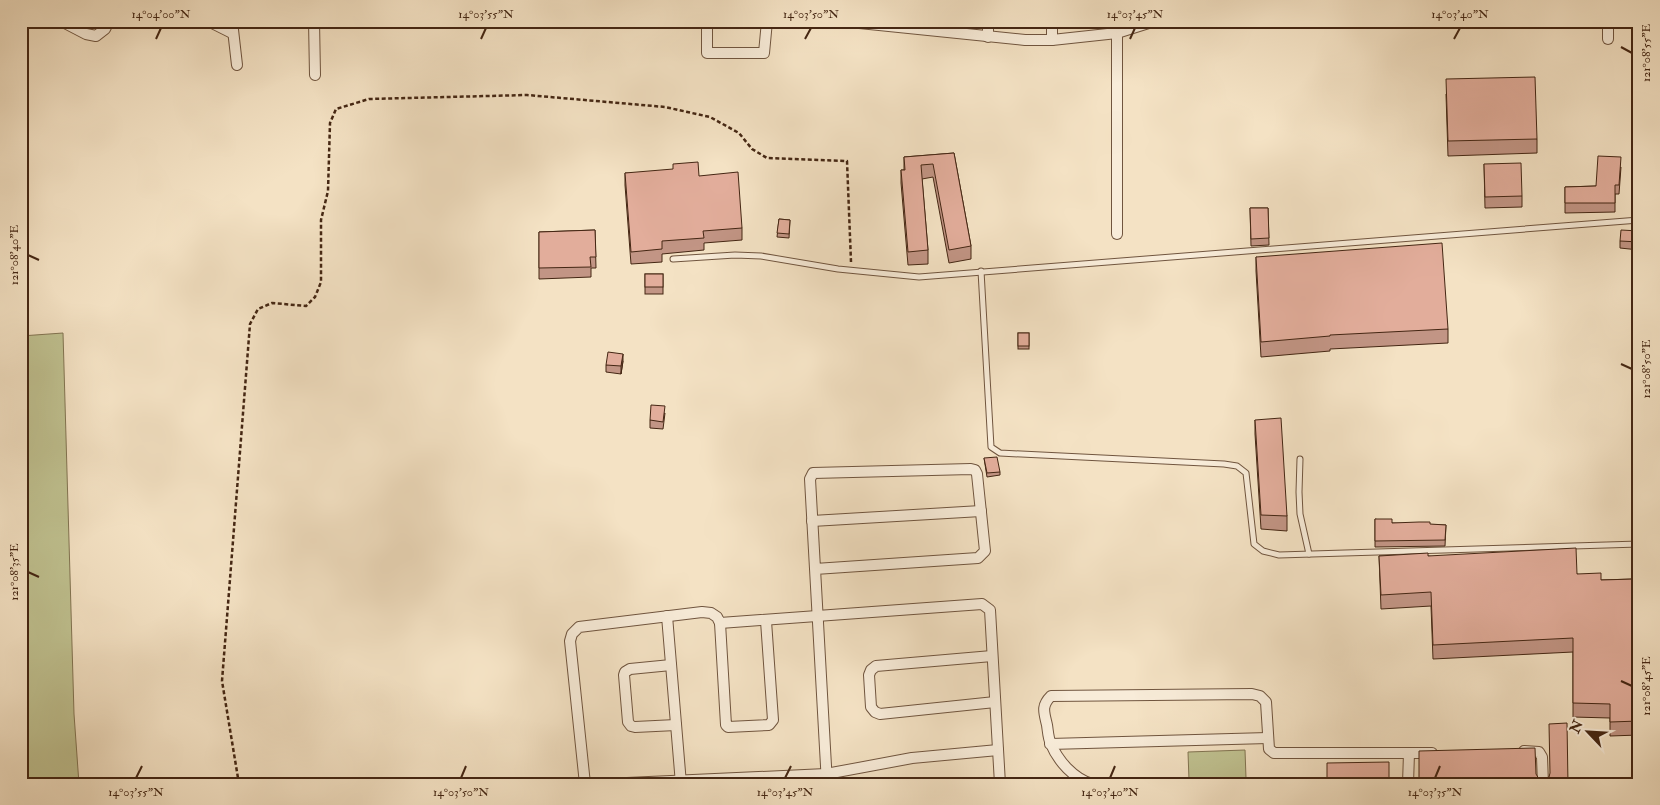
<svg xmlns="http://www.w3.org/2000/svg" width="1660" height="805" viewBox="0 0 1660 805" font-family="'IM FELL Double Pica',serif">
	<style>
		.grass { fill: #c0c291; stroke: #827452 }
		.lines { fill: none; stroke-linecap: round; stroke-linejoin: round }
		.lane-casing { stroke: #70553f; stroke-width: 7 }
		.street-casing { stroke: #70553f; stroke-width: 12 }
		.path { stroke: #442613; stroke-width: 2.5; stroke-dasharray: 4 2.5; stroke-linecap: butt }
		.lane { stroke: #f8ecd9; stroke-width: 5 }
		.street { stroke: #f8ecd9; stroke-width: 10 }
		.wall { fill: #c29585; stroke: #442613 }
		.shaded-wall { fill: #9e796c; stroke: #442613 }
		.building { fill: #e2ad9b; stroke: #442613 }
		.ticks { fill: none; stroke: #442613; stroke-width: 2 }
		.neatline { fill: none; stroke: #442613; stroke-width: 2 }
		.ticks-label { font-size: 12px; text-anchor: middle; fill: #442613 }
	</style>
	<rect width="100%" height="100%" fill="#f4e2c4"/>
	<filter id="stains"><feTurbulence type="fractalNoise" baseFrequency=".004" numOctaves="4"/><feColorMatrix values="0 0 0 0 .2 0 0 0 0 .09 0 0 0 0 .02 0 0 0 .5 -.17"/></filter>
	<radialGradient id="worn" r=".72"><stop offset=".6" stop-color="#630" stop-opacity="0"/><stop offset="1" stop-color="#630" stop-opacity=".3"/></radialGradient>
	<g class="grass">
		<path d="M63 333 74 714 79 784H21V336Z"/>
		<path d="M1245 750 1246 778 1189 780 1188 752Z"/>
	</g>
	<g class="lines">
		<defs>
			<g id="lane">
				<path d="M673 259 735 255 761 256 838 269 919 277 1639 220"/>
				<path d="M981 271 991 447 1000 453 1224 464 1237 466 1246 473 1254 544 1263 551 1279 555 1639 544"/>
				<path d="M1300 459 1299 492 1300 514 1309 554"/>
			</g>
			<g id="street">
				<path d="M61 21 86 34 96 36 105 29 109 21"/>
				<path d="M208 21 232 33"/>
				<path d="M232 21 237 65"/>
				<path d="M314 21 315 75"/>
				<path d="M707 21V53H764L767 21"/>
				<path d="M840 21 1025 40H1052L1117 33 1155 21"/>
				<path d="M988 37V21"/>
				<path d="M1608 39V21"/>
				<path d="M1052 40V21"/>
				<path d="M1117 234V21"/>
				<path d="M812 521 981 511"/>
				<path d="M815 569 978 558 985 551 977 474 975 470 971 469 813 473 810 479 827 784"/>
				<path d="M667 616 681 784"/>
				<path d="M720 623 726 725 728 727 769 725 773 720 766 621"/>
				<path d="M992 656 876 666 871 670 869 675 871 707 875 712 880 714 995 702"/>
				<path d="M671 665 630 669 625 672 624 675 628 722 631 726 635 727 676 725"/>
				<path d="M1050 744 1268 738"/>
				<path d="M1524 751 1539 752 1542 757 1543 784"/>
				<path d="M585 784 570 641 572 634 579 627 702 612 711 613 717 617 720 623 982 604 990 610 1000 784"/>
				<path d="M605 784 826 774 912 758 998 750"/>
				<path d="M1092 784C1074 779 1058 761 1051 744 1048 738 1048 731 1047 725 1044 712 1041 706 1051 696L1252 694 1260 696 1266 702 1269 749 1274 753H1432"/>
				<path d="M1408 784 1409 753"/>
			</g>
		</defs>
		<use href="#lane" class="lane-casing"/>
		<use href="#street" class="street-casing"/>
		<path class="path" d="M239 784 222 681 250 324 258 309 272 303 306 306 315 297 321 282V220L328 191 330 123 336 109 369 99 527 95 665 107 710 117 739 133 752 149 767 158 847 161 851 262"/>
		<use href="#lane" class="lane"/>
		<use href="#street" class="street"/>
	</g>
	<g class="wall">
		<path d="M1446 94 1537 139V153L1448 156Z"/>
		<path d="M954 153 971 246V259L949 263 933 177 922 179 928 250V264L908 265 901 183V170H904V157Z"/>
		<path d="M1484 164 1522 196V207L1485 208Z"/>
		<path d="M1621 167 1619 194H1615V212L1565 213V187L1596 186Z"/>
		<path d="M625 173 699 176 742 228V240L704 243V250L662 254V262L631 264 625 185Z"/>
		<path d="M1250 208H1268L1269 245 1251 246Z"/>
		<path d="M779 219 790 220 789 238 777 237Z"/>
		<path d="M595 230 596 268H591V277L539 279V232Z"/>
		<path d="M1639 231V250L1620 248V241Z"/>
		<path d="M1256 257 1448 329V343L1330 349V351L1261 357 1256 271Z"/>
		<rect x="645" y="274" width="18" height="20"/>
		<rect x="1018" y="333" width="11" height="16"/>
		<path d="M623 361 621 374 606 372V365Z"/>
		<path d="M665 413 663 429 650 428V420Z"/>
		<path d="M1255 420 1287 516V531L1261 529 1255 434Z"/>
		<path d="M984 458 1000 472V475L987 477Z"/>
		<path d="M1375 519 1392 523 1446 525 1445 546 1375 547Z"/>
		<path d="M1639 534V735L1610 736V718L1573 717V652L1433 659 1431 606 1381 609 1379 556H1428L1577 574 1601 580 1633 579 1632 535Z"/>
	</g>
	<path class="shaded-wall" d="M623 354V361L621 374V366Z"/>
	<g class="building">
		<path d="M1535 77 1537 139 1448 141 1446 79Z"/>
		<path d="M954 153 971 246 949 250 933 164 921 165 928 250 908 252 901 170H905L904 157Z"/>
		<path d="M1598 156 1621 157 1619 185H1615V203H1565V187L1596 186Z"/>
		<path d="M698 162 699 176 738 172 742 228 703 231 704 238 662 241V249L631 252 625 173 673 169V164Z"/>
		<path d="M1521 163 1522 196 1485 197 1484 164Z"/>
		<path d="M1250 208H1268L1269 238 1251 239Z"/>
		<path d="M779 219 790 220 789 234 777 233Z"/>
		<path d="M595 230 596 257H590L591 267 539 268V232Z"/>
		<path d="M1621 230 1639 231V242L1620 241Z"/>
		<path d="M1442 243 1448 329 1330 335V336L1261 342 1256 257Z"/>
		<rect x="645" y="274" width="18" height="13"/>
		<rect x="1018" y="333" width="11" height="13"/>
		<path d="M608 352 623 354 621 366 606 365Z"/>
		<path d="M651 405 665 406 663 422 650 420Z"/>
		<path d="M1281 418 1287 516 1261 515 1255 420Z"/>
		<path d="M997 457 1000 472 987 473 984 458Z"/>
		<path d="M1375 519H1392V523L1419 522H1430V524L1446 525 1445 540 1375 541Z"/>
		<path d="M1639 534V721L1610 722V704L1573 703V638L1433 645 1431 592 1381 595 1379 556 1428 553V556L1576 548 1577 574 1601 573V580L1634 579 1632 535Z"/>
		<path d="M1567 723 1568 784H1419V751L1535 748 1536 774 1539 779 1544 780 1549 777 1550 773 1549 724Z"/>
		<path d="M1389 762V784H1327V763Z"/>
	</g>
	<path class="ticks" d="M156 39 161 28M481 39 486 28M805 39 811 28M1130 39 1135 28M1454 39 1460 28M1621 47 1632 53M28 255 39 260M1621 364 1632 369M28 572 39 577M1621 681 1632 686M136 778 142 766M461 778 466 766M785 778 791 766M1110 778 1115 766M1435 778 1440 766"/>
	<rect width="1660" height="805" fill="none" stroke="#f4e2c4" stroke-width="55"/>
	<g transform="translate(1588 732) rotate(295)" stroke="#f8ecd9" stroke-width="4" paint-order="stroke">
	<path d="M0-4L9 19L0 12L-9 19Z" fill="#442613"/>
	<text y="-8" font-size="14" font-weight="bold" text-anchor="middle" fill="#442613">N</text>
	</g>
	<rect x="28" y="28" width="1604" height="750" class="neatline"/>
	<g class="ticks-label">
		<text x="161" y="18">14°04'00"N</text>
		<text x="486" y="18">14°03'55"N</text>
		<text x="811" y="18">14°03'50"N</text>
		<text x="1135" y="18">14°03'45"N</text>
		<text x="1460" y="18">14°03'40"N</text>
		<text transform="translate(1646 53) rotate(-90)" y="4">121°08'55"E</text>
		<text transform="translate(14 255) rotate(-90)" y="4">121°08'40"E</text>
		<text transform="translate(1646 369) rotate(-90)" y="4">121°08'50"E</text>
		<text transform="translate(14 572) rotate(-90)" y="4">121°08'35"E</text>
		<text transform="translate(1646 686) rotate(-90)" y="4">121°08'45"E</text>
		<text x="136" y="796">14°03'55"N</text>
		<text x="461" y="796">14°03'50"N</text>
		<text x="785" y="796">14°03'45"N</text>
		<text x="1110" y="796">14°03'40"N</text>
		<text x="1435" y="796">14°03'35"N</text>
	</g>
	<rect width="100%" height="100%" filter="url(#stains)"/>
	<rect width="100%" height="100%" fill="url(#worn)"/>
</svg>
